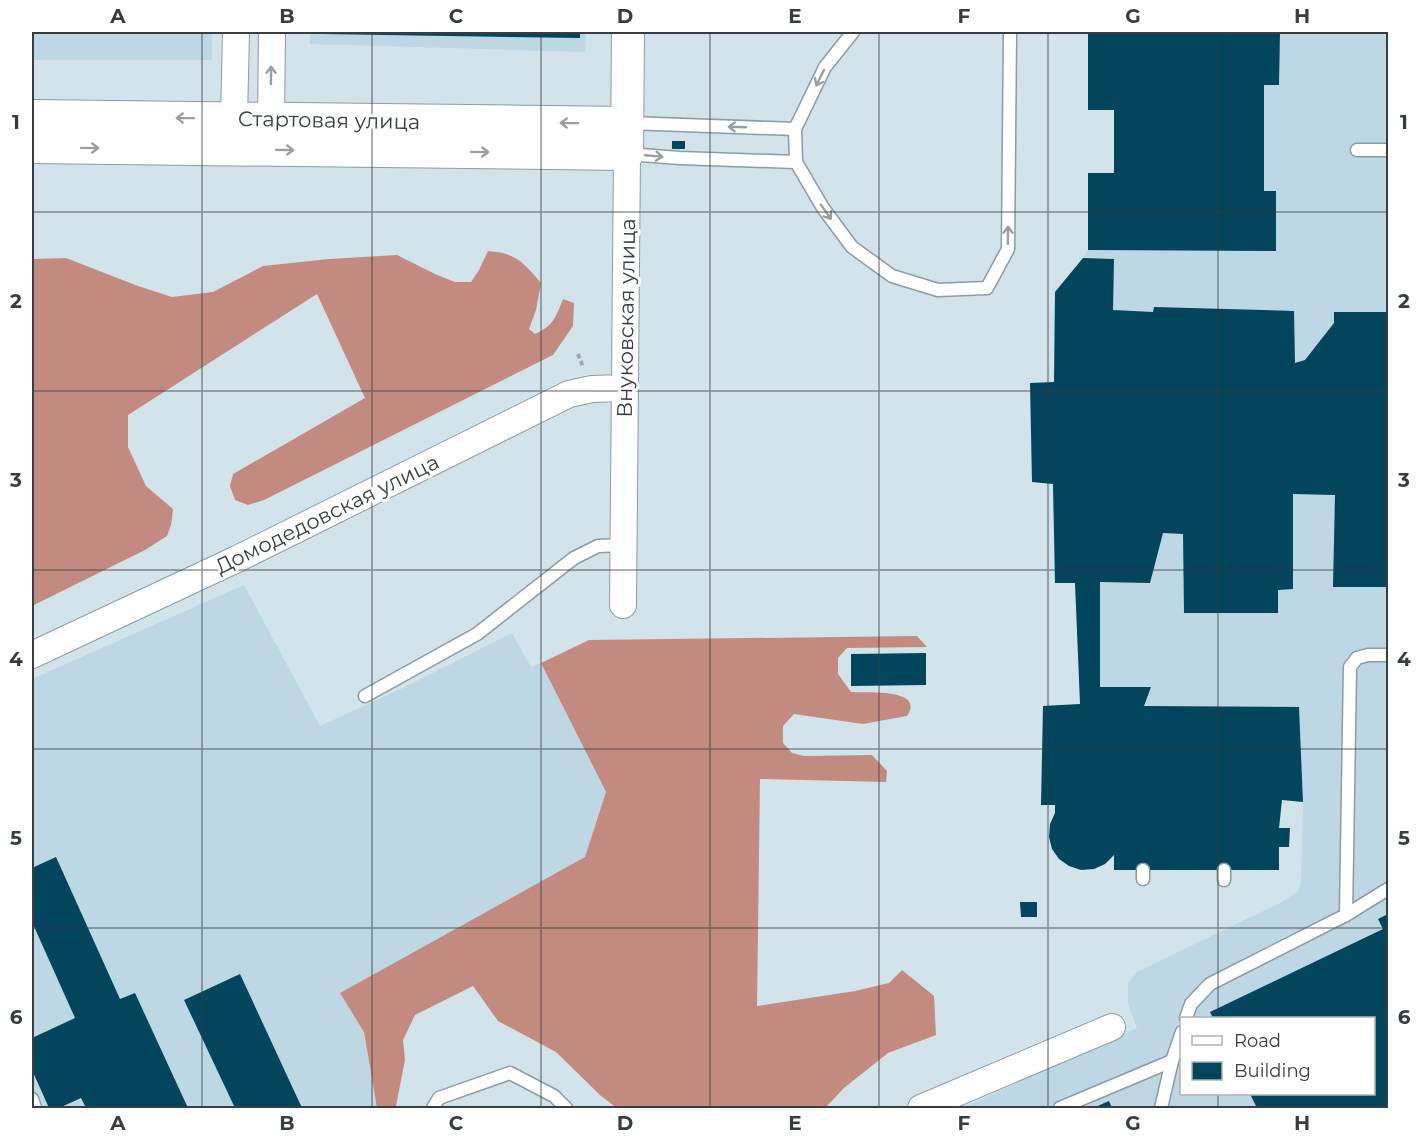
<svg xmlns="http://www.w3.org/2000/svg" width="1420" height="1140" viewBox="0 0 1420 1140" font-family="Montserrat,sans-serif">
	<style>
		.built { fill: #bed7e4; fill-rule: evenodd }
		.forest { fill: #c38b7f }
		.building { fill: #02455c }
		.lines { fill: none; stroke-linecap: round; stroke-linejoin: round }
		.service-casing { stroke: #8c9ca4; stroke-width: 15 }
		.minor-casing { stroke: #8c9ca4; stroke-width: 28 }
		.tertiary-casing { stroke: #8c9ca4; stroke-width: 34 }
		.path { stroke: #9caab1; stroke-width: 4; stroke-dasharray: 4.5 3; stroke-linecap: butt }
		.service { stroke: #fff; stroke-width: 12 }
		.minor { stroke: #fff; stroke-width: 26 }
		.tertiary { stroke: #fff; stroke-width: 32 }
		.oneway { stroke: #9b9ea0 }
		.grid { fill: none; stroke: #373e41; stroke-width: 1.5; stroke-opacity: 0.55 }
		.labels { text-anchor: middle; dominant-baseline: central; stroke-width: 6; stroke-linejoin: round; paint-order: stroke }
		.street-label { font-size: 21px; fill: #373e41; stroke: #fff }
		.neatline { fill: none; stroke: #373e41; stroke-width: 2 }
		.grid-label { font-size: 20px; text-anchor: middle; font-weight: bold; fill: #373e41 }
	</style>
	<rect width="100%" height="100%" fill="#d2e3ec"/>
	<g class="built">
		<rect x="32" y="32" width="180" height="28"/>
		<path d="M310 32H586L585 52 310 44Z"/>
		<path d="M1088 32H1388V1108H962L1137 1028 1128 1003V983L1137 972 1282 902 1297 892 1301 884 1303 802 1299 707 1144 706 1150 687H1100V582L1055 583 1053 484 1032 482 1030 383 1054 382 1055 292 1083 258 1088 250V173H1114V110H1088ZM1182 1018H1374V1094H1182Z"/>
		<path d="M244 585 320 726 405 687 512 633 531 667 541 663 606 793 585 858 340 993 364 1032 377 1108H32V679Z"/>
	</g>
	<g class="forest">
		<path d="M488 251C516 253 523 262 541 283L536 310 529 329 535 334C553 326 556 317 563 299L574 303 573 326 553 355 264 500 248 505 235 500 230 486 233 474 365 398 317 294 128 415V447L146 486 173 509 171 525 167 536 145 550 32 606V259L66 258 138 286 172 297 213 292 263 266 329 259 397 255 437 275 455 282H471L479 270Z"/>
		<path d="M917 636 927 647 847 648 838 658V674L851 692C866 693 926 688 907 716L863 724 794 714 783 726V743L792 753 804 756 872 755 887 771 886 782 760 779 757 1006 855 991 889 983 902 970 934 996 936 1035 888 1053 844 1088 825 1108H617L601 1096 556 1052 498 1021 473 986 415 1015 403 1040 405 1060 396 1106 390 1108H377L364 1032 340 993 585 857 606 792 541 663 589 640Z"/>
	</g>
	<g class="building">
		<path d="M323 32H580V38L323 34Z"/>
		<path d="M1088 32H1280L1279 85H1264V191H1276V251L1088 250V173H1114V110H1088Z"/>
		<rect x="672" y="141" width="13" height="8"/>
		<path d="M1083 258 1114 259 1113 310 1153 312 1154 307 1294 311 1295 363 1305 360 1334 323V312H1388V587H1333L1335 495 1293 494V589L1278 590V613H1184L1183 534 1163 533 1150 583 1100 582V687H1151L1144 706 1299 707 1303 802 1282 800 1279 828H1290L1289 847H1279V870H1114V855L1105 864 1094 869 1081 870 1069 866 1059 859 1052 849 1049 837 1050 824 1055 813V805H1041L1043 706 1080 704 1075 583H1055L1053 484 1032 482 1030 383 1054 382 1055 292Z"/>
		<path d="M926 653V685L851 686V654Z"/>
		<path d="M56 857 120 999 135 993 188 1108H86L81 1098 59 1108H49L32 1070V1038L75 1018 32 922V868Z"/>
		<path d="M1020 902H1037V917H1021Z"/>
		<path d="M1388 914V1108H1257L1250 1094H1374V1018H1213L1210 1012 1383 929 1378 919Z"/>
		<path d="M240 974 302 1108H235L184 1000Z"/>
		<path d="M1109 1101 1112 1108H1093Z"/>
	</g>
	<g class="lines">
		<defs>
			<g id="service">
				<path d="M853 32 825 67 795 129 796 162 823 208 852 247 892 276 938 290 987 288 1008 249 1010 32"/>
				<path d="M629 123 795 129"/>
				<path d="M1357 150H1388"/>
				<path d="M627 154 680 158 796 162"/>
				<path d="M365 696 477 634 574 558 598 546 623 545"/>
				<path d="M1143 870V879"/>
				<path d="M1224 870V880"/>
				<path d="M1346 915 1350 667 1357 658 1368 655H1388"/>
				<path d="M1186 1018 1191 1004 1210 984 1346 915 1388 889"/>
				<path d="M32 1099 35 1108"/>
				<path d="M433 1108 439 1098 510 1073 554 1096 566 1108"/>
				<path d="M1060 1108 1172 1061"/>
				<path d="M1161 1108 1172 1061 1182 1032"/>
			</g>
			<g id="minor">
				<path d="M236 32 234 119 242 134"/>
				<path d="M261 133 271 119 272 32"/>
				<path d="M623 605 627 154"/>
				<path d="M32 655 237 559 569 394 592 389 625 388"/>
				<path d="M921 1108 1112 1027"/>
			</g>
			<g id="tertiary">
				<path d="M32 116 627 123"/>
				<path d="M32 147 627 154 628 32"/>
			</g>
		</defs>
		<use href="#service" class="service-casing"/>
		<use href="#minor" class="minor-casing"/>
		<use href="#tertiary" class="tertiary-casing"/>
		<path class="path" d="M578 354 583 367"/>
		<use href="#service" class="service"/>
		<use href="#minor" class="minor"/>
		<use href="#tertiary" class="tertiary"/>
	</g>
	<defs><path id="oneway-shaft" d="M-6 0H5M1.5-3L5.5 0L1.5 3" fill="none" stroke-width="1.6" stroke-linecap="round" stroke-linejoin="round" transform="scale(1.5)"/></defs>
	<g class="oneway">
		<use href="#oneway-shaft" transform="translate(271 75) rotate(-89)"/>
		<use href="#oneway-shaft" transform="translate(820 78) rotate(116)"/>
		<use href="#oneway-shaft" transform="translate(185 118) rotate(-179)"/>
		<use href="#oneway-shaft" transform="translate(569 123) rotate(-179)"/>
		<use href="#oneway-shaft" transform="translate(737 127) rotate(-178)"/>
		<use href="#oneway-shaft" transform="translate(90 148) rotate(1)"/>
		<use href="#oneway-shaft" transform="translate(285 150) rotate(1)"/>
		<use href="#oneway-shaft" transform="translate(480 152) rotate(1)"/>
		<use href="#oneway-shaft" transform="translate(654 156) rotate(5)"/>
		<use href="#oneway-shaft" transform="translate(826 212) rotate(55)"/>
		<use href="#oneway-shaft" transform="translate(1008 235) rotate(-89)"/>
	</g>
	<path class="grid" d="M202 32V1108M372 32V1108M541 32V1108M710 32V1108M879 32V1108M1048 32V1108M1218 32V1018M32 212H1388M32 391H1388M32 570H1388M32 749H1388M32 928H1388M1218 1094V1108"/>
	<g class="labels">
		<g class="street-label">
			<text transform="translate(329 120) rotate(1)">Стартовая улица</text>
			<text transform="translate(626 318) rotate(-89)">Внуковская улица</text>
			<text transform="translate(327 514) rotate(-26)">Домодедовская улица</text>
		</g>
	</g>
	<rect width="1420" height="1140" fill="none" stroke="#ffffff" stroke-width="66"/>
	<rect x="1180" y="1017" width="195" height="78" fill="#ffffff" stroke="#afb2b3" stroke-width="1.5"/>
	<rect x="1192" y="1036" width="30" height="9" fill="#ffffff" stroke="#afb2b3" stroke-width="1.5"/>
	<text x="1234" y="1047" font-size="18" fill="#373e41">Road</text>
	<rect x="1192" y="1062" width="30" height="18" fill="#02455c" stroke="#afb2b3" stroke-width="1.5"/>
	<text x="1234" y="1077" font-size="18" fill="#373e41">Building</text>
	<rect x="33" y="33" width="1354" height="1074" class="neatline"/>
	<g class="grid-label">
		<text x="118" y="23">A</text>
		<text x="287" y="23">B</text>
		<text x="456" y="23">C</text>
		<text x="625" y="23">D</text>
		<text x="795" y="23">E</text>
		<text x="964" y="23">F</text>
		<text x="1133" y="23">G</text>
		<text x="1302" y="23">H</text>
		<text x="16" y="129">1</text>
		<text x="1404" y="129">1</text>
		<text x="16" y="308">2</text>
		<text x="1404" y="308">2</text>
		<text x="16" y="487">3</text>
		<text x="1404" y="487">3</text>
		<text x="16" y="666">4</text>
		<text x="1404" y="666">4</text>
		<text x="16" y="845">5</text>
		<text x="1404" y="845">5</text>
		<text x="16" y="1024">6</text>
		<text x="1404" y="1024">6</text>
		<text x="118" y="1130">A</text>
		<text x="287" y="1130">B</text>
		<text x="456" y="1130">C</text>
		<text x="625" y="1130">D</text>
		<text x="795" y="1130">E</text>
		<text x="964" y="1130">F</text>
		<text x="1133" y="1130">G</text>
		<text x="1302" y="1130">H</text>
	</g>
</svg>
